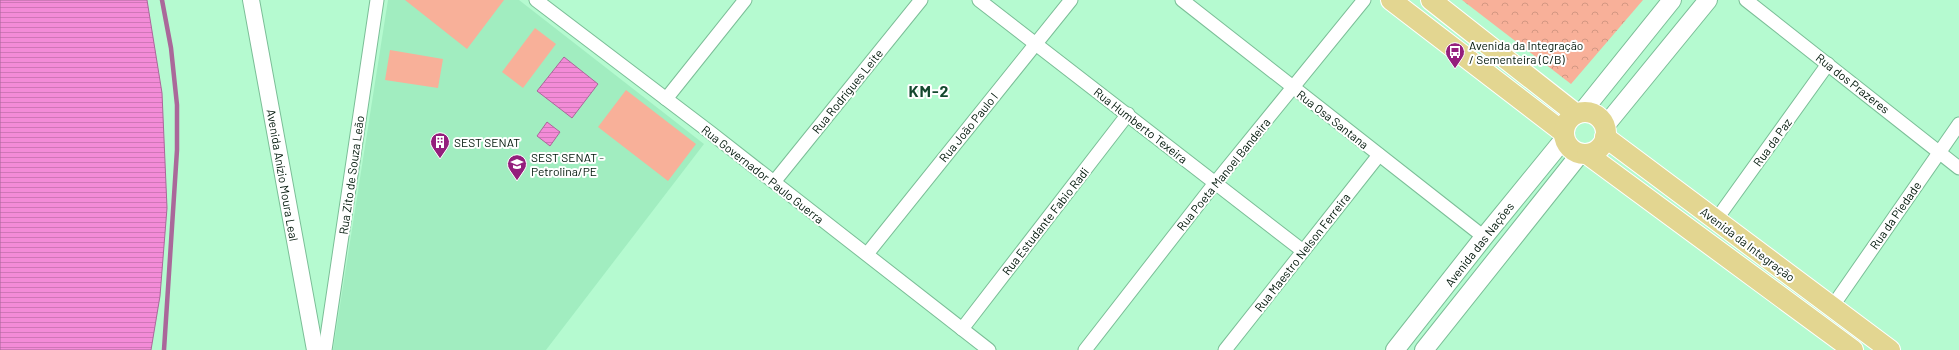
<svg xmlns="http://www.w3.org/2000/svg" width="1959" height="350" viewBox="0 0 1959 350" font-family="Barlow,sans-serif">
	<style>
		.built { fill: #a1edc0 }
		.park { fill: url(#park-crowns) }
		.pitch { fill: #f8b099 }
		.water { fill: url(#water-rules); stroke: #aa689a }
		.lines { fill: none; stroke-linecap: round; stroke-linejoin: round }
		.stream { stroke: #aa689a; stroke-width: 4.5 }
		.minor-casing { stroke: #7bbe97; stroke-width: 15 }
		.tertiary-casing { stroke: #7bbe97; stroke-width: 18 }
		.secondary-casing { stroke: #7bbe97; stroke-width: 20 }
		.primary-casing { stroke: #fff; stroke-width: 22 }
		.minor { stroke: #fff; stroke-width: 13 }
		.tertiary { stroke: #fff; stroke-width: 16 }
		.secondary { stroke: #fff; stroke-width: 18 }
		.primary { stroke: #e3d691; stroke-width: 20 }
		.labels { text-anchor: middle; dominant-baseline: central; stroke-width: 4; stroke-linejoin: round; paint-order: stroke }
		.poi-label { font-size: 12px; fill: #00170a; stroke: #fff; text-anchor: start }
		.street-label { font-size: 12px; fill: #00170a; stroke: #fff }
		.district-label { font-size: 16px; font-weight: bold; letter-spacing: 1px; fill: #14482e; stroke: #fff }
	</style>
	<defs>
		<pattern id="park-crowns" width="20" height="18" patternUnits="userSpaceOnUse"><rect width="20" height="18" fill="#f8b099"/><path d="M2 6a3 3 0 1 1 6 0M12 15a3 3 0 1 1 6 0" fill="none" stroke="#d39782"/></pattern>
		<pattern id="water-rules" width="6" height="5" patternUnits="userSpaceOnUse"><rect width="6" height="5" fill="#f38bd7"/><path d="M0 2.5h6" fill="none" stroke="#cf77b7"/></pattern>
	</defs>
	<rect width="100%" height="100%" fill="#b5fad0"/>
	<path class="built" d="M388 0H519L704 144 546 350H333Z"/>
	<path class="park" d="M1462 0H1643L1571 84Z"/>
	<g class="pitch">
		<path d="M405 0H504L467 49Z"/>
		<path d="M535 28 556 44 523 88 502 72Z"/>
		<path d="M390 50 443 59 438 88 385 80Z"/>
		<path d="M626 90 696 144 668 181 598 127Z"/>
	</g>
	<g class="water">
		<path d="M0 0H147L162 93 167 208 160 296 151 350H0Z"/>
		<path d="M564 57 598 84 572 118 537 91Z"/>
		<path d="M547 122 560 132 550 146 537 136Z"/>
	</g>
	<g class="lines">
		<path class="stream" d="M162 0 171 48 177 105V150L164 350"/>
		<defs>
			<g id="minor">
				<path d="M536 0 711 133 989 350"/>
				<path d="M979 0 1303 251"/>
				<path d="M1182 0 1484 237"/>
				<path d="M1746 0 1959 168"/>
				<path d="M666 99 745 0"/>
				<path d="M774 182 921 0"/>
				<path d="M1716 220 1828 64"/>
				<path d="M867 254 1071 0"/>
				<path d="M1832 307 1959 124"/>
				<path d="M962 329 1128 114"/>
				<path d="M325 350 377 0"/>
				<path d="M1085 350 1215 183 1364 0"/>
				<path d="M1225 350 1379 155"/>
			</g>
			<path id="tertiary" d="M251 0 315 350"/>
			<g id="secondary">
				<path d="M1582 112 1672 0"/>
				<path d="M1605 126 1708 0"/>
				<path d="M1395 350 1484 237 1564 139"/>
				<path d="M1424 350 1580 154"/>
			</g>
			<g id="primary">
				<path d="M1391 0 1563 132"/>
				<path d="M1431 0 1576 114"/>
				<circle cx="1585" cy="133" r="21"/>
				<path d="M1605 137 1890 350"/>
				<path d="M1587 154 1853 350"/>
			</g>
		</defs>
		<use href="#minor" class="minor-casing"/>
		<use href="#tertiary" class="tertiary-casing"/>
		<use href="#secondary" class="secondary-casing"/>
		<use href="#primary" class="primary-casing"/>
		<use href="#minor" class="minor"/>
		<use href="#tertiary" class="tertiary"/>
		<use href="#secondary" class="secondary"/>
		<use href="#primary" class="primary"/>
	</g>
	<defs>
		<symbol id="bus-pin" viewBox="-11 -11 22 30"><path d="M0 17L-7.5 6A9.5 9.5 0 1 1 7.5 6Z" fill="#941e7c" stroke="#fff"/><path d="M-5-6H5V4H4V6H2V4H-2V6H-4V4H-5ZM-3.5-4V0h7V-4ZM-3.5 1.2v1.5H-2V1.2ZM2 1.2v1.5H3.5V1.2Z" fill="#fff"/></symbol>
		<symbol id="building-pin" viewBox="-11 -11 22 30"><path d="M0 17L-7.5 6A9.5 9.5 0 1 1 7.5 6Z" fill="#941e7c" stroke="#fff"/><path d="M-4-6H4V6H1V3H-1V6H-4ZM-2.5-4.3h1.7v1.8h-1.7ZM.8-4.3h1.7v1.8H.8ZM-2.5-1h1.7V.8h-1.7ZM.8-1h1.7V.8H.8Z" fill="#fff"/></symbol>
		<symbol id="university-pin" viewBox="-11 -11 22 30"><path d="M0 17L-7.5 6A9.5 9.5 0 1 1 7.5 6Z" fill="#941e7c" stroke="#fff"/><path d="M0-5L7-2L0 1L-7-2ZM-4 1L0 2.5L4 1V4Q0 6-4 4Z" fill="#fff"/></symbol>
	</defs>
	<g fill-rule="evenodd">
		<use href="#bus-pin" x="1444" y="41" width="22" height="30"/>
		<use href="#building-pin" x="429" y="131" width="22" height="30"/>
		<use href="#university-pin" x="506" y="153" width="22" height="30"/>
	</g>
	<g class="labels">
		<g class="poi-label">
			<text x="1469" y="45">Avenida da Integração<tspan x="1469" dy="14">/ Sementeira (C/B)</tspan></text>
			<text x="454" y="142">SEST SENAT</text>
			<text x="531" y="157">SEST SENAT -<tspan x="531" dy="14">Petrolina/PE</tspan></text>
		</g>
		<g class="street-label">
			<text transform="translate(1853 83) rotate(38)">Rua dos Prazeres</text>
			<text transform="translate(847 91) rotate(-51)">Rua Rodrigues Leite</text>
			<text transform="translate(1333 119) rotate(38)">Rua Osa Santana</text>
			<text transform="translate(1141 125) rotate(38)">Rua Humberto Texeira</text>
			<text transform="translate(968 127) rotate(-51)">Rua João Paulo I</text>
			<text transform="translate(1772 142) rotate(-54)">Rua da Paz</text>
			<text transform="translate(763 174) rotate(38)">Rua Governador Paulo Guerra</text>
			<text transform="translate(1223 174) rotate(-51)">Rua Poeta Manoel Bandeira</text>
			<text transform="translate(283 175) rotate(80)">Avenida Anízio Moura Leal</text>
			<text transform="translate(351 175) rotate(-82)">Rua Zito de Souza Leão</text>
			<text transform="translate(1895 215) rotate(-55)">Rua da Piedade</text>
			<text transform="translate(1045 221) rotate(-52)">Rua Estudante Fabio Radi</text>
			<text transform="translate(1479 244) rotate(-52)">Avenida das Nações</text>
			<text transform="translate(1748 244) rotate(37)">Avenida da Integração</text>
			<text transform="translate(1302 252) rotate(-52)">Rua Maestro Nelson Ferreira</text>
		</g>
		<g class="district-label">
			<text x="929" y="90">KM-2</text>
		</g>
	</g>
</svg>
